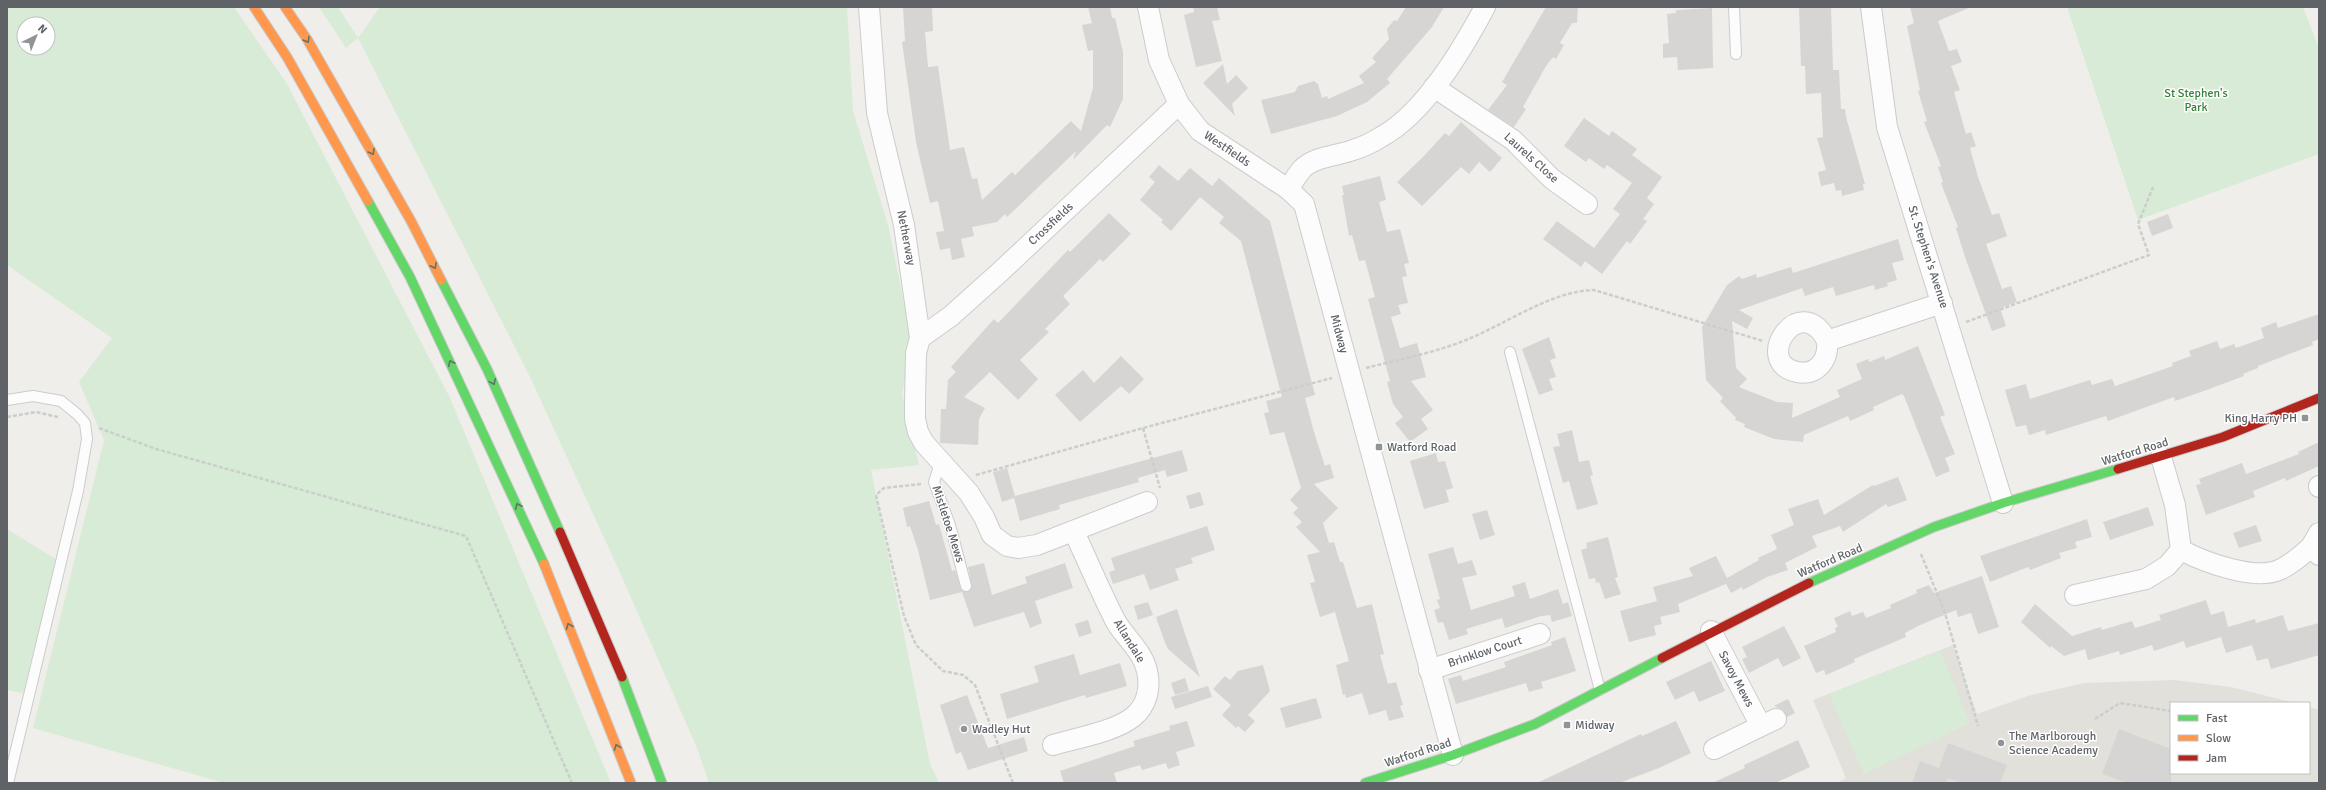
<svg xmlns="http://www.w3.org/2000/svg" width="2326" height="790" viewBox="0 0 2326 790" font-family="Signika,sans-serif">
	<style>
		.education { fill: #e2e0da }
		.green { fill: #d8ebd6; fill-rule: evenodd }
		.building { fill: #d6d5d3 }
		.lines { fill: none; stroke-linecap: round; stroke-linejoin: round }
		.lane-casing { stroke: #cbcccc; stroke-width: 12 }
		.street-casing { stroke: #cbcccc; stroke-width: 22 }
		.fast-casing { stroke: #cacacb; stroke-width: 11 }
		.slow-casing { stroke: #cacacb; stroke-width: 11 }
		.jam-casing { stroke: #cacacb; stroke-width: 11 }
		.path { stroke: #cacfcc; stroke-width: 2.5; stroke-dasharray: 4 2; stroke-linecap: butt }
		.lane { stroke: #fdfcfc; stroke-width: 10 }
		.street { stroke: #fdfcfc; stroke-width: 20 }
		.fast { stroke: #63d668; stroke-width: 9 }
		.slow { stroke: #ff974d; stroke-width: 9 }
		.jam { stroke: #b3261e; stroke-width: 9 }
		.oneway { stroke: #607468 }
		.poi-dot { fill: #919496; stroke: #fff; stroke-width: 1.5 }
		.labels { text-anchor: middle; dominant-baseline: central; stroke-width: 3; stroke-linejoin: round; paint-order: stroke }
		.park-label { font-size: 12px; fill: #348238; stroke: #fff }
		.street-label { font-size: 12px; fill: #5f6368; stroke: #fff }
		.poi-label { font-size: 12px; fill: #5f6368; stroke: #fff; text-anchor: start }
	</style>
	<rect width="100%" height="100%" fill="#efeeea"/>
	<path class="education" d="M1953 645 1977 714 2028 696 2084 683 2174 680 2231 687 2295 703H2171V773H2309V707L2319 710V783H1837L1846 778 1813 700Z"/>
	<g class="green">
		<path d="M7 7H234L287 84 450 398 611 783H224L33 728 104 440 79 382 112 338 7 265ZM24 24H48V48H24Z"/>
		<path d="M319 7H338L358 38 380 7H847L853 111 888 225 912 342 902 394 919 465 871 470 930 764 939 783H709L697 748 617 566 530 377 358 38 346 48Z"/>
		<path d="M2067 7H2303L2319 48V154L2138 220Z"/>
		<path d="M7 529 57 560 23 693 7 690Z"/>
		<path d="M1940 651 1970 723 1864 774 1829 694Z"/>
	</g>
	<g class="building">
		<path d="M903 7H932L933 31 925 32 928 67 938 66 950 150 964 147 972 179 977 178 982 200 1012 172 1015 175 1071 121 1081 131 1093 88V50L1088 51 1082 25 1092 23 1088 7H1110L1112 18H1115L1123 52V99L1110 127 1107 125 1073 160 1076 151 1007 217 1005 214 997 222 972 227 974 236 961 239 965 257 952 260 950 248 940 250 936 232 944 231 938 201 930 203 916 142 902 42 905 41Z"/>
		<path d="M1193 7H1217L1220 20 1212 21 1222 61 1196 67 1184 15 1194 12Z"/>
		<path d="M1406 7H1444L1432 27 1387 79 1390 83 1367 102 1337 116 1271 134 1261 100 1295 92 1298 86 1314 81 1318 84 1322 98 1327 96 1328 99 1364 83 1359 76 1376 62 1372 58 1389 39 1387 29 1394 20 1397 21Z"/>
		<path d="M1546 7H1578L1577 23H1572L1560 43 1564 45 1556 59 1553 57 1546 66 1523 107 1526 109 1514 127 1488 110 1507 85 1502 82Z"/>
		<path d="M1799 7H1831L1833 70H1839L1841 109H1845L1846 117 1865 184H1863L1864 190 1842 196 1841 190 1836 191 1834 183 1821 186 1818 172 1826 170 1817 138 1823 137 1821 93 1806 94 1805 66H1801Z"/>
		<path d="M1910 7H1971L1938 21 1949 51 1957 49 1962 62 1951 66 1960 90 1954 92 1966 134 1971 132 1976 146 1970 148 1978 177 1992 215 1999 213 2007 236 1986 244 2002 289 2011 286 2017 302 2000 308 2006 326 1992 331 1965 257 1956 228 1958 227 1941 183 1943 182 1938 167 1941 166 1924 122 1927 121 1918 91 1920 90 1907 26 1914 23Z"/>
		<path d="M1712 8 1713 68 1678 70 1677 57 1663 58V44L1669 43 1667 14 1676 13V10Z"/>
		<path d="M1223 64 1227 84 1236 75 1248 88 1232 104 1235 116 1203 83Z"/>
		<path d="M1584 118 1609 136 1612 131 1637 149 1632 155 1662 177 1647 198 1654 204 1643 219 1647 221 1630 244 1627 241 1602 274 1585 261 1581 267 1543 239 1557 221 1594 248 1620 214 1613 209 1632 183 1607 165 1604 169 1589 158 1586 162 1564 146Z"/>
		<path d="M1461 122 1502 158 1490 172 1479 162 1469 174 1461 167 1422 206 1397 182 1423 157 1445 133 1449 136Z"/>
		<path d="M1159 165 1178 181 1190 168 1212 186 1219 178 1270 221 1315 395 1305 398 1314 432 1325 466 1330 464 1334 478 1314 484 1338 508 1323 523 1329 543 1334 542 1340 562H1343L1357 608 1372 604 1384 654 1380 655 1388 684 1396 682 1403 705 1400 706 1404 717 1389 721 1386 710 1369 715 1362 693 1346 698 1345 694 1343 695 1336 665 1349 661 1335 612 1320 617 1310 583 1315 582 1307 555 1320 552 1296 527 1302 522 1293 513 1298 508 1290 500 1301 488 1284 432 1270 435 1264 413 1269 412 1266 401 1282 397 1241 241 1219 223 1224 217 1200 197 1171 231 1161 222 1163 220 1140 200 1155 182 1149 177Z"/>
		<path d="M1380 176 1386 200 1379 202 1387 232 1400 229 1409 263 1404 264 1407 276 1402 277 1408 303 1398 305 1401 314 1391 317 1400 348 1417 343 1426 377 1411 381 1433 410 1421 419 1428 429 1410 442 1395 423 1403 417 1393 404 1387 382 1390 381 1368 299 1375 297 1365 260 1359 261 1352 235 1349 236 1342 195H1344L1342 186Z"/>
		<path d="M1109 213 1131 234 1103 262 1100 259 1063 296 1070 304 1045 329 1049 332 1020 360 1038 379 1018 400 990 372 964 397 985 408 979 419 978 445 940 443 941 409H946L948 380 956 372 951 367 994 319 998 323 1068 250 1070 252Z"/>
		<path d="M2168 214 2173 228 2152 236 2147 222Z"/>
		<path d="M1898 239 1904 260 1892 263 1897 280 1887 283 1888 286 1875 290 1874 285 1836 296 1833 287 1805 296 1802 288 1739 310 1753 318 1747 329 1732 321 1736 368 1747 379 1739 387 1777 402 1793 403 1792 418 1840 397 1837 390 1862 379 1856 364 1868 359 1869 362 1884 356 1885 360 1918 346 1945 415 1940 417 1955 454 1945 458 1950 471 1936 477 1904 396 1902 394 1873 407 1874 410 1850 421 1848 416 1804 435 1803 442 1774 439 1744 427 1745 424 1735 420 1736 418 1720 401 1723 398 1706 380 1702 327 1727 285 1739 276 1742 279 1756 274 1757 278 1791 267 1793 273Z"/>
		<path d="M2319 314V339L2312 342 2313 345 2258 366V368L2243 374 2244 376 2201 392 2175 401 2174 397 2108 421 2106 416 2046 435 2045 430 2029 435 2026 425 2016 427 2005 390 2026 384 2030 399 2090 380 2092 385 2112 379 2115 386 2173 366 2172 363 2191 356 2189 351 2217 341 2220 349 2234 344 2236 348 2264 338 2261 328 2276 322 2278 328Z"/>
		<path d="M1549 337 1556 358 1550 360 1556 377 1549 379 1553 390 1539 395 1522 349Z"/>
		<path d="M1121 356 1144 379 1129 394 1121 386 1080 422 1055 395 1083 370 1094 383Z"/>
		<path d="M1572 430 1579 462 1589 460 1593 475 1590 476 1598 504 1577 510 1569 481 1563 483 1553 447 1560 446 1557 434Z"/>
		<path d="M2319 442V466L2286 481 2285 478 2253 491 2255 497 2206 515 2196 485 2201 484 2199 479 2242 463 2246 474 2299 454 2298 452Z"/>
		<path d="M1182 450 1188 471 1167 477 1165 470 1138 478 1139 482 1059 505 1060 509 1020 521 1014 498 1002 502 993 472 1007 468 1015 496Z"/>
		<path d="M1436 453 1438 462 1445 461 1453 488 1446 490 1449 502 1424 509 1410 461Z"/>
		<path d="M1898 477 1907 500 1888 507 1886 504 1843 532 1840 526 1812 536 1817 547 1785 563 1788 570 1767 577 1743 590 1742 587 1731 593 1726 584 1678 604 1680 612 1660 617 1662 624 1654 626 1656 635 1629 642 1620 611 1657 601 1653 587 1693 576 1689 568 1716 556 1727 578 1759 560 1758 558 1777 549 1771 535 1794 525 1788 509 1818 499 1824 515 1873 485 1874 486Z"/>
		<path d="M1200 492 1204 505 1190 509 1186 496Z"/>
		<path d="M929 501 936 525 939 524 952 571 955 570 962 591 968 592 972 587 968 567 984 563 992 595 1027 583 1025 577 1065 563 1073 588 1035 601 1042 623 1030 628 1024 612 974 627 962 592 930 600 918 550 910 526 907 527 903 508Z"/>
		<path d="M2148 507 2154 525 2110 540 2103 522Z"/>
		<path d="M1487 510 1495 535 1480 540 1472 514Z"/>
		<path d="M2087 519 2092 537 2075 542 2077 548 2059 553 2061 558 2030 570 2028 567 1990 582 1980 556Z"/>
		<path d="M2256 525 2262 541 2239 548 2233 533Z"/>
		<path d="M1207 526 1215 550 1191 558 1193 563 1175 569 1179 580 1150 590 1144 574 1113 584 1109 572 1115 570 1111 558Z"/>
		<path d="M1608 537 1618 577 1615 578 1621 594 1605 599 1599 582 1596 583 1595 578 1589 579 1581 550 1587 548 1586 543Z"/>
		<path d="M1453 547 1458 564 1472 560 1477 575 1462 578 1471 610 1515 596 1512 586 1525 582 1530 599 1558 589 1563 604 1568 602 1572 616 1552 622 1550 615 1541 616 1505 628 1502 618 1466 629 1468 634 1449 640 1443 622 1438 623 1434 610 1440 608 1437 600 1440 599 1428 554Z"/>
		<path d="M1982 576 1999 627 1978 634 1971 613 1958 617 1956 610 1918 626 1905 633 1906 637 1854 659 1855 662 1826 675 1824 670 1816 673 1804 646 1836 632 1835 628 1838 627 1834 618 1850 611 1852 616 1863 612 1866 618 1891 608 1890 605 1917 593 1916 590 1929 585 1934 593Z"/>
		<path d="M2206 600 2211 615 2224 611 2228 627 2255 619 2256 623 2283 615 2288 631 2319 623V655L2271 669 2268 658 2257 661 2252 645 2226 653 2221 637 2186 648 2184 641 2154 651 2152 645 2120 655 2119 651 2088 660 2085 649 2064 656 2051 646 2050 648 2021 622 2035 604 2072 636 2101 627 2102 630 2132 621 2135 628 2161 620 2159 615Z"/>
		<path d="M1148 602 1153 615 1138 620 1134 606Z"/>
		<path d="M1177 609 1185 634 1200 677 1168 649 1164 640 1156 617Z"/>
		<path d="M1088 620 1092 633 1079 637 1075 624Z"/>
		<path d="M1784 626 1801 658 1783 667 1778 658 1749 673 1742 659 1747 657 1742 647Z"/>
		<path d="M1565 637 1576 671 1541 682 1543 688 1529 692 1526 683 1456 704 1448 679 1461 675 1463 681 1506 667 1504 662 1552 645 1551 642Z"/>
		<path d="M1074 654 1080 675 1120 663 1127 686 1086 698 1085 695 1007 719 1000 694 1039 682 1034 666Z"/>
		<path d="M1711 661 1725 691 1699 702 1694 691 1675 700 1666 682Z"/>
		<path d="M1263 665 1270 691 1248 715 1255 721 1245 732 1238 726 1236 728 1222 715 1231 705 1213 689 1225 676 1230 680 1238 671Z"/>
		<path d="M1185 678 1189 691 1175 695 1171 683Z"/>
		<path d="M1208 686 1212 697 1175 709 1171 697Z"/>
		<path d="M967 695 988 748 1024 737 1028 751 968 770 961 752 956 754 940 705Z"/>
		<path d="M1316 698 1322 718 1286 728 1280 708Z"/>
		<path d="M1788 699 1795 713 1787 717 1783 710 1774 706Z"/>
		<path d="M1187 721 1195 746 1176 752 1180 765 1168 769 1166 763 1142 770 1140 765 1114 773 1117 783H1064L1060 771 1135 746 1133 741 1170 730 1169 726Z"/>
		<path d="M1676 721 1691 753 1659 768 1619 783H1537L1641 734 1642 736Z"/>
		<path d="M2119 729 2171 749V783H2127L2102 774Z"/>
		<path d="M1798 740 1810 767 1775 783H1712L1745 768 1744 765Z"/>
		<path d="M1948 743 2007 765 2000 783H1961L1948 778 1946 783H1912L1920 761 1939 768Z"/>
	</g>
	<g class="lines">
		<defs>
			<g id="lane">
				<path d="M1734 7 1736 54"/>
				<path d="M1510 352 1600 690"/>
				<path d="M7 400 33 396 61 401 77 414 85 423 87 439 78 491 8 783"/>
				<path d="M940 463 934 482 950 525 966 586"/>
			</g>
			<g id="street">
				<path d="M869 7 877 113 904 225 920 338 916 353 915 401V419L918 432 924 443 969 493 984 517 992 535 1007 546 1018 548 1037 545 1147 502"/>
				<path d="M1148 7 1159 60 1179 104 1200 131 1288 189 1304 204 1453 755"/>
				<path d="M1871 7 1887 127 2003 503"/>
				<path d="M1434 87 1513 140 1552 179 1587 204"/>
				<path d="M1288 189C1293 182 1297 175 1302 169 1315 156 1337 156 1353 150 1363 147 1373 142 1381 137 1425 113 1462 50 1485 7"/>
				<path d="M920 338 951 316 1000 272 1179 104"/>
				<path d="M1827 341C1829 360 1817 376 1797 372 1751 363 1800 288 1827 341L1942 303"/>
				<path d="M2161 457 2175 505 2181 550C2204 562 2257 582 2281 569 2292 564 2302 555 2311 547L2319 555"/>
				<path d="M2319 486V487"/>
				<path d="M2311 547 2319 533"/>
				<path d="M2075 595 2146 579 2167 566 2181 550"/>
				<path d="M1711 631 1761 726 1776 719"/>
				<path d="M1429 670 1540 634"/>
				<path d="M1053 745C1076 738 1114 732 1133 717 1147 706 1151 687 1147 671 1143 651 1124 637 1115 620 1100 591 1088 561 1074 532"/>
				<path d="M1714 749 1761 726"/>
			</g>
			<g id="fast">
				<path d="M368 201 410 277 544 564"/>
				<path d="M441 280 487 369 560 532"/>
				<path d="M1809 583 1934 527 2003 503 2118 469"/>
				<path d="M622 677 662 783"/>
				<path d="M1365 783 1453 755 1535 724 1662 658"/>
			</g>
			<g id="slow">
				<path d="M254 7 287 57 368 201"/>
				<path d="M285 7 307 39 411 221 441 280"/>
				<path d="M544 564 631 783"/>
			</g>
			<g id="jam">
				<path d="M2118 469 2223 437 2319 398"/>
				<path d="M560 532 622 677"/>
				<path d="M1662 658 1809 583"/>
			</g>
		</defs>
		<use href="#lane" class="lane-casing"/>
		<use href="#street" class="street-casing"/>
		<use href="#fast" class="fast-casing"/>
		<use href="#slow" class="slow-casing"/>
		<use href="#jam" class="jam-casing"/>
		<g class="path">
			<path d="M1966 322 2149 255 2138 224 2153 187"/>
			<path d="M1366 368C1397 360 1437 352 1466 340 1506 324 1551 291 1594 290L1763 341"/>
			<path d="M7 417 36 412 58 417"/>
			<path d="M99 428 156 449 466 536 572 783"/>
			<path d="M1143 428 1160 488"/>
			<path d="M976 475 1143 428 1332 378"/>
			<path d="M921 484 884 488 876 495 904 616 916 645 943 671 963 675 975 685 1013 783"/>
			<path d="M1921 554 1945 613 1978 726"/>
			<path d="M2095 719 2120 703 2171 711"/>
		</g>
		<use href="#lane" class="lane"/>
		<use href="#street" class="street"/>
		<use href="#fast" class="fast"/>
		<use href="#slow" class="slow"/>
		<use href="#jam" class="jam"/>
	</g>
	<defs><path id="oneway-chevron" d="M-2-3.5L2.5 0L-2 3.5" fill="none" stroke-width="1.6" stroke-linecap="round" stroke-linejoin="round"/></defs>
	<g class="oneway">
		<use href="#oneway-chevron" transform="translate(307 40) rotate(59)"/>
		<use href="#oneway-chevron" transform="translate(372 152) rotate(60)"/>
		<use href="#oneway-chevron" transform="translate(434 266) rotate(63)"/>
		<use href="#oneway-chevron" transform="translate(451 363) rotate(-116)"/>
		<use href="#oneway-chevron" transform="translate(493 382) rotate(66)"/>
		<use href="#oneway-chevron" transform="translate(518 506) rotate(-115)"/>
		<use href="#oneway-chevron" transform="translate(569 626) rotate(-112)"/>
		<use href="#oneway-chevron" transform="translate(617 747) rotate(-111)"/>
	</g>
	<g class="poi-dot">
		<rect x="2301" y="414" width="8" height="8" rx="2"/>
		<rect x="1375" y="443" width="8" height="8" rx="2"/>
		<rect x="1563" y="721" width="8" height="8" rx="2"/>
		<circle cx="964" cy="729" r="4"/>
		<circle cx="2001" cy="743" r="4"/>
	</g>
	<g class="labels">
		<g class="park-label">
			<text x="2196" y="93">St Stephen's<tspan x="2196" dy="14">Park</tspan></text>
		</g>
		<g class="street-label">
			<text transform="translate(1227 149) rotate(34)">Westfields</text>
			<text transform="translate(1531 158) rotate(42)">Laurels Close</text>
			<text transform="translate(1051 224) rotate(-43)">Crossfields</text>
			<text transform="translate(906 238) rotate(79)">Netherway</text>
			<text transform="translate(1928 257) rotate(72)">St. Stephen's Avenue</text>
			<text transform="translate(1339 334) rotate(75)">Midway</text>
			<text transform="translate(2135 452) rotate(-17)">Watford Road</text>
			<text transform="translate(948 524) rotate(72)">Mistletoe Mews</text>
			<text transform="translate(1830 561) rotate(-23)">Watford Road</text>
			<text transform="translate(1129 641) rotate(58)">Allandale</text>
			<text transform="translate(1485 652) rotate(-18)">Brinklow Court</text>
			<text transform="translate(1736 679) rotate(62)">Savoy Mews</text>
			<text transform="translate(1418 753) rotate(-18)">Watford Road</text>
		</g>
		<g class="poi-label">
			<text x="2297" y="418" text-anchor="end">King Harry PH</text>
			<text x="1387" y="447">Watford Road</text>
			<text x="1575" y="725">Midway</text>
			<text x="972" y="729">Wadley Hut</text>
			<text x="2009" y="736">The Marlborough<tspan x="2009" dy="14">Science Academy</tspan></text>
		</g>
	</g>
	<rect width="2326" height="790" fill="none" stroke="#5f6368" stroke-width="16"/>
	<rect x="2170" y="702" width="140" height="72" fill="#ffffff" stroke="#bfc1c3"/>
	<rect x="2178" y="715" width="20" height="6" fill="#63d668" stroke="#bfc1c3"/>
	<text x="2206" y="722" font-size="12" fill="#5f6368">Fast</text>
	<rect x="2178" y="735" width="20" height="6" fill="#ff974d" stroke="#bfc1c3"/>
	<text x="2206" y="742" font-size="12" fill="#5f6368">Slow</text>
	<rect x="2178" y="755" width="20" height="6" fill="#b3261e" stroke="#bfc1c3"/>
	<text x="2206" y="762" font-size="12" fill="#5f6368">Jam</text>
	<g transform="translate(36 36) rotate(43)"><circle r="19" fill="#ffffff" stroke="#bfc1c3"/>
	<path d="M0-3L7 15L0 10L-7 15Z" fill="#919496"/>
	<text y="-6" font-size="11" font-weight="bold" text-anchor="middle" fill="#5f6368">N</text>
	</g>
</svg>
